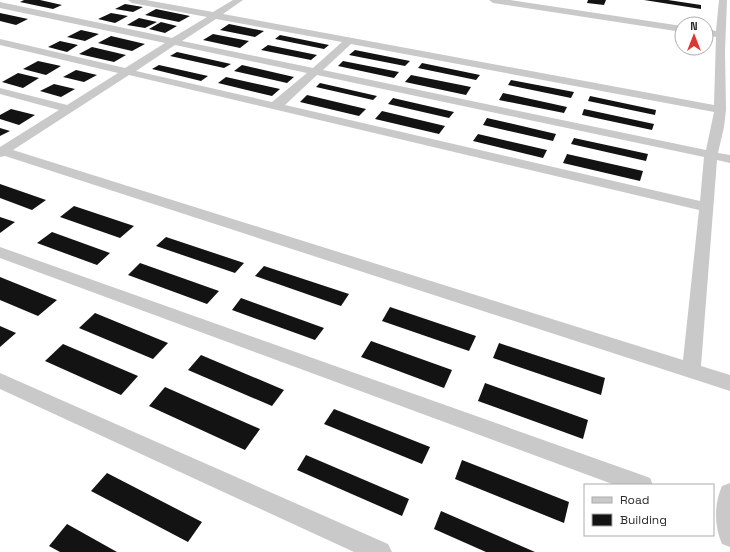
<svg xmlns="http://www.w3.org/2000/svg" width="730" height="552" viewBox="0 0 730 552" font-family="'Space Grotesk',sans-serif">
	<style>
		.building { fill: #131313 }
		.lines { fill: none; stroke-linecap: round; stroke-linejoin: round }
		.street { fill: #c9c9c9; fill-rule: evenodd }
	</style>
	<rect width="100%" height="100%" fill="#fff"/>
	<g class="building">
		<path d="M24 0H40L62 5 53 9 20 2Z"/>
		<path d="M588 0H606L604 5 587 3Z"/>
		<path d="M644 0H668L701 5V9Z"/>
		<path d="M125 4 143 7 133 12 115 9Z"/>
		<path d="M156 9 190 16 179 22 145 15Z"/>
		<path d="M0 13 28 19 16 25 0 21Z"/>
		<path d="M111 13 128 16 115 23 98 19Z"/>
		<path d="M139 18 157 22 145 28 127 25Z"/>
		<path d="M161 22 177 26 165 33 149 29Z"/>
		<path d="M229 24 264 31 255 37 220 30Z"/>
		<path d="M81 30 99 34 85 41 67 37Z"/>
		<path d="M213 34 249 41 240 48 203 40Z"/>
		<path d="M280 35 329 45 324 49 275 39Z"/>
		<path d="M111 36 145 44 132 51 98 43Z"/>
		<path d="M60 41 78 45 67 52 48 47Z"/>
		<path d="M268 45 317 55 311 60 261 50Z"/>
		<path d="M92 47 126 55 114 62 79 54Z"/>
		<path d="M355 50 410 61 405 66 349 55Z"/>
		<path d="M177 52 231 64 224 68 170 56Z"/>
		<path d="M38 61 61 66 46 75 23 69Z"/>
		<path d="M343 61 399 72 394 78 338 66Z"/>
		<path d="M422 63 480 75 476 80 418 68Z"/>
		<path d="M159 65 208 76 201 81 152 69Z"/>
		<path d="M242 65 294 77 287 83 234 71Z"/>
		<path d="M76 70 97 75 84 82 63 77Z"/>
		<path d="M18 73 39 78 23 88 2 82Z"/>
		<path d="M411 75 471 87 466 95 405 82Z"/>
		<path d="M226 77 280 89 272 96 218 83Z"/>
		<path d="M511 80 574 92 571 98 508 85Z"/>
		<path d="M320 83 377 96 373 100 316 87Z"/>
		<path d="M54 84 75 89 61 97 40 91Z"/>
		<path d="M503 93 567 107 564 113 499 100Z"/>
		<path d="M307 95 366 109 359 116 300 102Z"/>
		<path d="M590 96 656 110 655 115 588 101Z"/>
		<path d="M393 98 454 112 449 118 388 104Z"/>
		<path d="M11 109 35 115 19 125 0 119V115Z"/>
		<path d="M584 109 654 124 652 130 582 115Z"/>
		<path d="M382 111 445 126 439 134 375 119Z"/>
		<path d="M487 118 556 134 553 141 483 125Z"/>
		<path d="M0 128 10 131 0 136Z"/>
		<path d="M478 134 547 150 543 158 473 141Z"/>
		<path d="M574 138 648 154 646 161 571 144Z"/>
		<path d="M567 154 643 171 640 181 563 163Z"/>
		<path d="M0 184 46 200 32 210 0 198Z"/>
		<path d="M74 206 134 226 120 238 60 217Z"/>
		<path d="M0 217 15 222 0 233Z"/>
		<path d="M52 232 110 253 97 265 37 243Z"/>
		<path d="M166 237 244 263 235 273 156 246Z"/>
		<path d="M140 263 219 291 207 304 128 275Z"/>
		<path d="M264 266 349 294 341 306 255 276Z"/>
		<path d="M0 277 57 300 38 316 0 300Z"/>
		<path d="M241 298 324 328 315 340 232 310Z"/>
		<path d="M390 307 476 336 469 351 382 321Z"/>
		<path d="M95 313 168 343 153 359 79 328Z"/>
		<path d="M0 326 16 333 0 347Z"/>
		<path d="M371 341 452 370 444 388 361 357Z"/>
		<path d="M499 343 605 378 601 395 493 358Z"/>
		<path d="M63 344 138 376 121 395 45 361Z"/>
		<path d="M201 355 284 390 272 406 188 370Z"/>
		<path d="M485 383 588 420 583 439 478 401Z"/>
		<path d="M165 387 260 429 245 450 149 406Z"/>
		<path d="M334 409 430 447 422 464 324 424Z"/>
		<path d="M306 455 409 499 402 516 297 470Z"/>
		<path d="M462 460 569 502 564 523 455 479Z"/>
		<path d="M107 473 202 522 188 542 91 491Z"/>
		<path d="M441 511 535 552H486L434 529Z"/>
		<path d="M67 524 117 552H60L49 546Z"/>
	</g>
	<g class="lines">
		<g class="street">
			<path d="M128 0H146L213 12 233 0H243L223 14 714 105 716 37 706 35V29L716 31 719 0H727L725 51 726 110 724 127 718 153 730 155V163L717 160 701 366 730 375V391L5 156 0 157V147L59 110 0 94V88L67 105 118 73 0 45V39L125 68 165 43 0 8V2L172 38 207 17 132 3ZM216 19 342 42 313 68 182 41ZM351 44 714 112 706 150 323 70ZM175 45 307 73 272 102 136 71ZM129 75 699 210 683 360 13 150ZM317 75 704 157 700 201 285 105Z"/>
			<path d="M489 0H510L682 26V32L493 3Z"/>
			<path d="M0 247 642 475 650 478 653 485H615L0 258Z"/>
			<path d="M0 373 388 544 392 552H354L0 389Z"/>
			<path d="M730 483V547L722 544C714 526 714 504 722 486Z"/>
		</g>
	</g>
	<rect x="584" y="484" width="130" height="52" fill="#ffffff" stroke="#ababab"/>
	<rect x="592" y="497" width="20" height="6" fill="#c9c9c9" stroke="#ababab"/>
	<text x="620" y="504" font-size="12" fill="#2c2c2c">Road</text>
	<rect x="592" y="514" width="20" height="12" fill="#131313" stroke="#ababab"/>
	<text x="620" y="524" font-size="12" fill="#2c2c2c">Building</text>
	<g transform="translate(694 36)"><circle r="19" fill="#ffffff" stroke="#ababab"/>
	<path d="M0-3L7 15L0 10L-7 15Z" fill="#e13530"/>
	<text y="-6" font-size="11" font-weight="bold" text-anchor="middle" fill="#2c2c2c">N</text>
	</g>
</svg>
